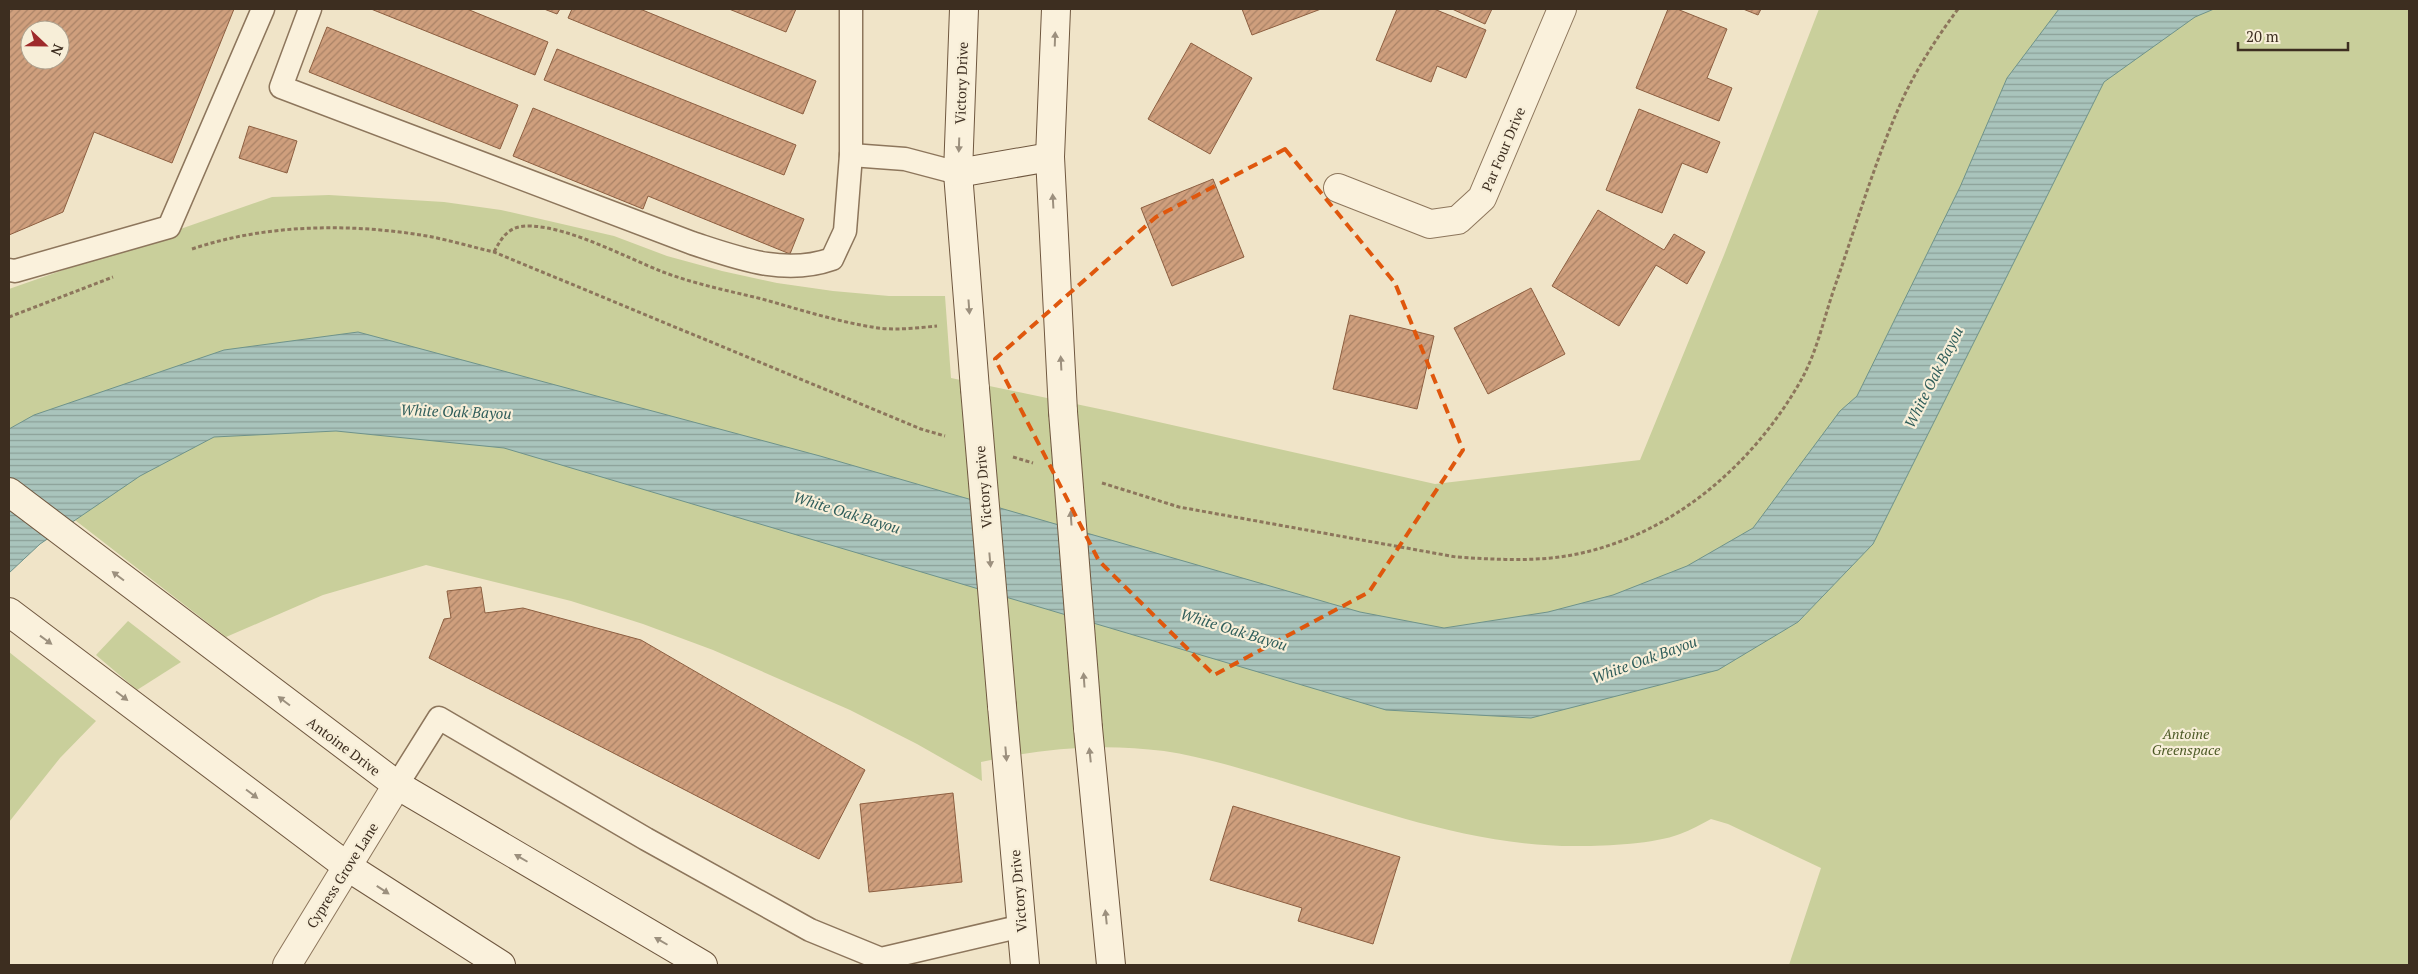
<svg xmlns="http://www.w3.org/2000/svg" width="2418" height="974" viewBox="0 0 2418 974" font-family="'PT Serif',serif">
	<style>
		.green { fill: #c9cf9b }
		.water { fill: url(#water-rules); stroke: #6f938a }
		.building { fill: url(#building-hatch); stroke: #8d5f41; fill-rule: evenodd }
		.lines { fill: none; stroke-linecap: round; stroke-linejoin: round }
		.service-casing { stroke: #8d765c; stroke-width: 25 }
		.minor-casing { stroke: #8d765c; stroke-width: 30 }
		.secondary-casing { stroke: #6f573f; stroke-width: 30 }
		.path { stroke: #8d765c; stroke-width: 3; stroke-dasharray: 4 2.5; stroke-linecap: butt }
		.service { stroke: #faf1dc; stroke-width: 22 }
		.minor { stroke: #faf1dc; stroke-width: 28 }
		.secondary { stroke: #faf1dc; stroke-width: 28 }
		.secondary-bridge-casing { stroke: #6f573f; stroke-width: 30; stroke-linecap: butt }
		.secondary-bridge { stroke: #faf1dc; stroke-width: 28 }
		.oneway { fill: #9c907e }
		.marked { fill: none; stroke: #df570d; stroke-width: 4; stroke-dasharray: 10 6; stroke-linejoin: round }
		.labels { text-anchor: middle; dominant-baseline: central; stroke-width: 4.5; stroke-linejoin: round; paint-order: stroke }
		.street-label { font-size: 14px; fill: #3d2e20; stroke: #f7eed8 }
		.park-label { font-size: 14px; font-style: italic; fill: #4d5a26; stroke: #f7eed8 }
		.water-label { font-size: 15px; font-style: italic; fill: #2f5d5a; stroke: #f7eed8 }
	</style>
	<defs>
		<pattern id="water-rules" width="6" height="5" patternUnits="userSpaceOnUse" patternTransform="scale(1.25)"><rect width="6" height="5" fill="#a9c4bc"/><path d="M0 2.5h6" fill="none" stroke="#8ba098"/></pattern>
		<pattern id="building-hatch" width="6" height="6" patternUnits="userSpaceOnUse" patternTransform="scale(1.25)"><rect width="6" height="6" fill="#cf9f7d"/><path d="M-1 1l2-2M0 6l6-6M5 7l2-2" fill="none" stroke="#a98266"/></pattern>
	</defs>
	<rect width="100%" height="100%" fill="#f0e4c8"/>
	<g class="green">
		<path d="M1819 9H2409V965H1789L1821 868 1728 824 1711 819C1701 824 1691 830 1680 834 1654 844 1608 846 1579 846 1476 847 1380 811 1282 781 1243 769 1204 757 1164 751 1102 743 1042 748 981 762L982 781 917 744 850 710 713 650 643 624 571 601 426 565 323 595 226 637 9 469V289L272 197 329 195 444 202 501 210 614 236 667 256 722 271 777 283 833 291 889 296H945L951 378 1114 412 1435 484 1640 460 1724 255Z"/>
		<path d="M128 621 181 662 137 690 96 655Z"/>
		<path d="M9 652 96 721 60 758 9 822Z"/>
	</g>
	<path class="water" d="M2059 9H2214L2195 17 2104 82 1873 544 1798 622 1718 670 1531 718 1386 710 504 448 336 431 214 437 140 476 40 544 9 573V429L34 415 224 350 358 332 820 456 1360 612 1444 628 1548 612 1613 595 1687 566 1753 528 1840 411 1857 396 1960 187 2007 78Z"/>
	<g class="building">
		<path d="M9 9H234L172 163 94 132 63 212 9 235ZM30 30H60V60H30Z"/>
		<path d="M371 9H467L548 42 535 75Z"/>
		<path d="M544 9H560L557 14Z"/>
		<path d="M572 9H640L816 81 803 114 568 18Z"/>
		<path d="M729 9H796L786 32Z"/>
		<path d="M1242 9H1321L1252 35Z"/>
		<path d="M1397 9H1434L1486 30 1466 78 1437 66 1431 82 1376 60Z"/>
		<path d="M1452 9H1492L1485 24Z"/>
		<path d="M1668 9H1677L1727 29 1707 78 1732 88 1719 121 1636 88Z"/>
		<path d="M1743 9H1761L1758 15Z"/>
		<path d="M327 27 518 105 500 149 309 72Z"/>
		<path d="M1191 43 1252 78 1210 154 1148 119Z"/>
		<path d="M557 49 796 145 784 175 544 80Z"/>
		<path d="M533 108 804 219 790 254 648 196 643 209 513 156Z"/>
		<path d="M1639 109 1720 142 1707 173 1682 163 1662 213 1606 190Z"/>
		<path d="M249 126 297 141 287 173 239 158Z"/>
		<path d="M1213 179 1244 257 1172 286 1141 208Z"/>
		<path d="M1598 210 1664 250 1674 234 1705 252 1687 284 1656 265 1619 326 1552 286Z"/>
		<path d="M1531 288 1565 354 1488 394 1454 328Z"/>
		<path d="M1350 315 1434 336 1417 409 1333 389Z"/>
		<path d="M481 587 485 613 523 608 641 640 865 770 819 859 429 658 444 619 451 618 447 591Z"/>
		<path d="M953 793 962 882 869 892 860 804Z"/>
		<path d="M1233 806 1400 857 1373 944 1298 921 1302 908 1210 880Z"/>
	</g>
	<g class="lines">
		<defs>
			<g id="service">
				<path d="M310 9 281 87 692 243C738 258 784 276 832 259L845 231 851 155V9"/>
				<path d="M851 155 905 159 958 173"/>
				<path d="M9 270 15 271 169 227 263 9"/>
				<path d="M397 785 439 718 646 839 810 930 881 959 1022 926"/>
			</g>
			<g id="minor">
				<path d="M1338 188 1430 224 1458 220 1482 198 1562 9"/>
				<path d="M287 965 397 785"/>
			</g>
			<g id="secondary">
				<path d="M964 9 958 173 975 389"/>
				<path d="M1056 9 1050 157 1063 412"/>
				<path d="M958 173 1050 157"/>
				<path d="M9 492 397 785 703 965"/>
				<path d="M9 612 348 867 501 965"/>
				<path d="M1002 706 1025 965"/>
				<path d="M1088 728 1111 965"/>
			</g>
		</defs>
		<use href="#service" class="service-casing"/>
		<use href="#minor" class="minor-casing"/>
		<use href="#secondary" class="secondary-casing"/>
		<g class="path">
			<path d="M192 249C266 224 350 223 427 236 449 240 472 247 494 252L921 429 945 436"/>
			<path d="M494 252C503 235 510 225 531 226 572 228 625 257 663 272 695 284 729 291 762 299 798 309 835 321 872 327 893 331 916 328 937 326"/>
			<path d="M9 317 113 277"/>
			<path d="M1013 457 1033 463"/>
			<path d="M1102 483 1179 507 1456 557C1488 559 1519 561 1551 558 1657 547 1748 473 1800 382 1817 353 1824 317 1835 286 1857 223 1876 157 1904 96 1919 65 1938 36 1958 9"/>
		</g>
		<use href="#service" class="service"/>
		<use href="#minor" class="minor"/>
		<use href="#secondary" class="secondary"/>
		<defs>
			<g id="secondary-bridge">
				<path d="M975 389 1002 706"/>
				<path d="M1063 412 1088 728"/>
			</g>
		</defs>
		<use href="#secondary-bridge" class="secondary-bridge-casing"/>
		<use href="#secondary-bridge" class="secondary-bridge"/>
	</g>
	<defs><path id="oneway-solid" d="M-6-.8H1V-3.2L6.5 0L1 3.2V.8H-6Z" transform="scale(1.25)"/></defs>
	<g class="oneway">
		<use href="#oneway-solid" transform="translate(1055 39) rotate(-88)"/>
		<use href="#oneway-solid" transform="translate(959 145) rotate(92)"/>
		<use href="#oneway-solid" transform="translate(1053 201) rotate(-93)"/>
		<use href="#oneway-solid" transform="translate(969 307) rotate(86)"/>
		<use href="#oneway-solid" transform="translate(1061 363) rotate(-93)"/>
		<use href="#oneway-solid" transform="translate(1071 518) rotate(-94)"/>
		<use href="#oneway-solid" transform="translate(990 560) rotate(85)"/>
		<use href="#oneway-solid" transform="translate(118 576) rotate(-143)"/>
		<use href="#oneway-solid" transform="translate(46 640) rotate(36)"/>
		<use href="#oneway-solid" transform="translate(1084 680) rotate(-94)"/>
		<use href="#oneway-solid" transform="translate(122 696) rotate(37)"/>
		<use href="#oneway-solid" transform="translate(284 701) rotate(-143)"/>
		<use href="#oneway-solid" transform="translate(1006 754) rotate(85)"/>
		<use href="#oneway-solid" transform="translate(1090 755) rotate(-96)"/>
		<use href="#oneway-solid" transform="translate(252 794) rotate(37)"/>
		<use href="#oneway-solid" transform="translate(521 858) rotate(-150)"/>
		<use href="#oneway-solid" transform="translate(383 890) rotate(33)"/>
		<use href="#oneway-solid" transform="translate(1106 917) rotate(-96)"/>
		<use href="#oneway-solid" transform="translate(661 941) rotate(-150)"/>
	</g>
	<path class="marked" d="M1285 149 1395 283 1463 450 1369 592 1214 675 1099 561 995 359 1156 217Z"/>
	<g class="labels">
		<g class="street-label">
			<text transform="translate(961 83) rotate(-88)">Victory Drive</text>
			<text transform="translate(1503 149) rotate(-67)">Par Four Drive</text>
			<text transform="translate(983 487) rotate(-95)">Victory Drive</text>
			<text transform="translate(344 746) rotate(37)">Antoine Drive</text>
			<text transform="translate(342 875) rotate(-58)">Cypress Grove Lane</text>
			<text transform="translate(1018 891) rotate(-95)">Victory Drive</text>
		</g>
		<g class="park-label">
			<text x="2186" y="733">Antoine<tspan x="2186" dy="16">Greenspace</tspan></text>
		</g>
		<g class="water-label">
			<text transform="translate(1933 377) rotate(-63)">White Oak Bayou</text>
			<text transform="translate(456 411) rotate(2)">White Oak Bayou</text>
			<text transform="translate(847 512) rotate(17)">White Oak Bayou</text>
			<text transform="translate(1234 629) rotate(17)">White Oak Bayou</text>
			<text transform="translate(1644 659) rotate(-20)">White Oak Bayou</text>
		</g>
	</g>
	<rect width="2418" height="974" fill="none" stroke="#3d2e20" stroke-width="20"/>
	<g transform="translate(45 45) rotate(112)"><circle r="24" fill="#f7eed8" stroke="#ada18e"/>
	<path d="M0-4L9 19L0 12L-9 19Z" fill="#9e2a2b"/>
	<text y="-8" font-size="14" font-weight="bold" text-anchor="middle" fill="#3d2e20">N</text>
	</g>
	<path d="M2238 42v8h110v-8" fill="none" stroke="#3d2e20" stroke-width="2.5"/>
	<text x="2246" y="42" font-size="15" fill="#3d2e20" stroke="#f7eed8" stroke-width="4" paint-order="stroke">20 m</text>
</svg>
